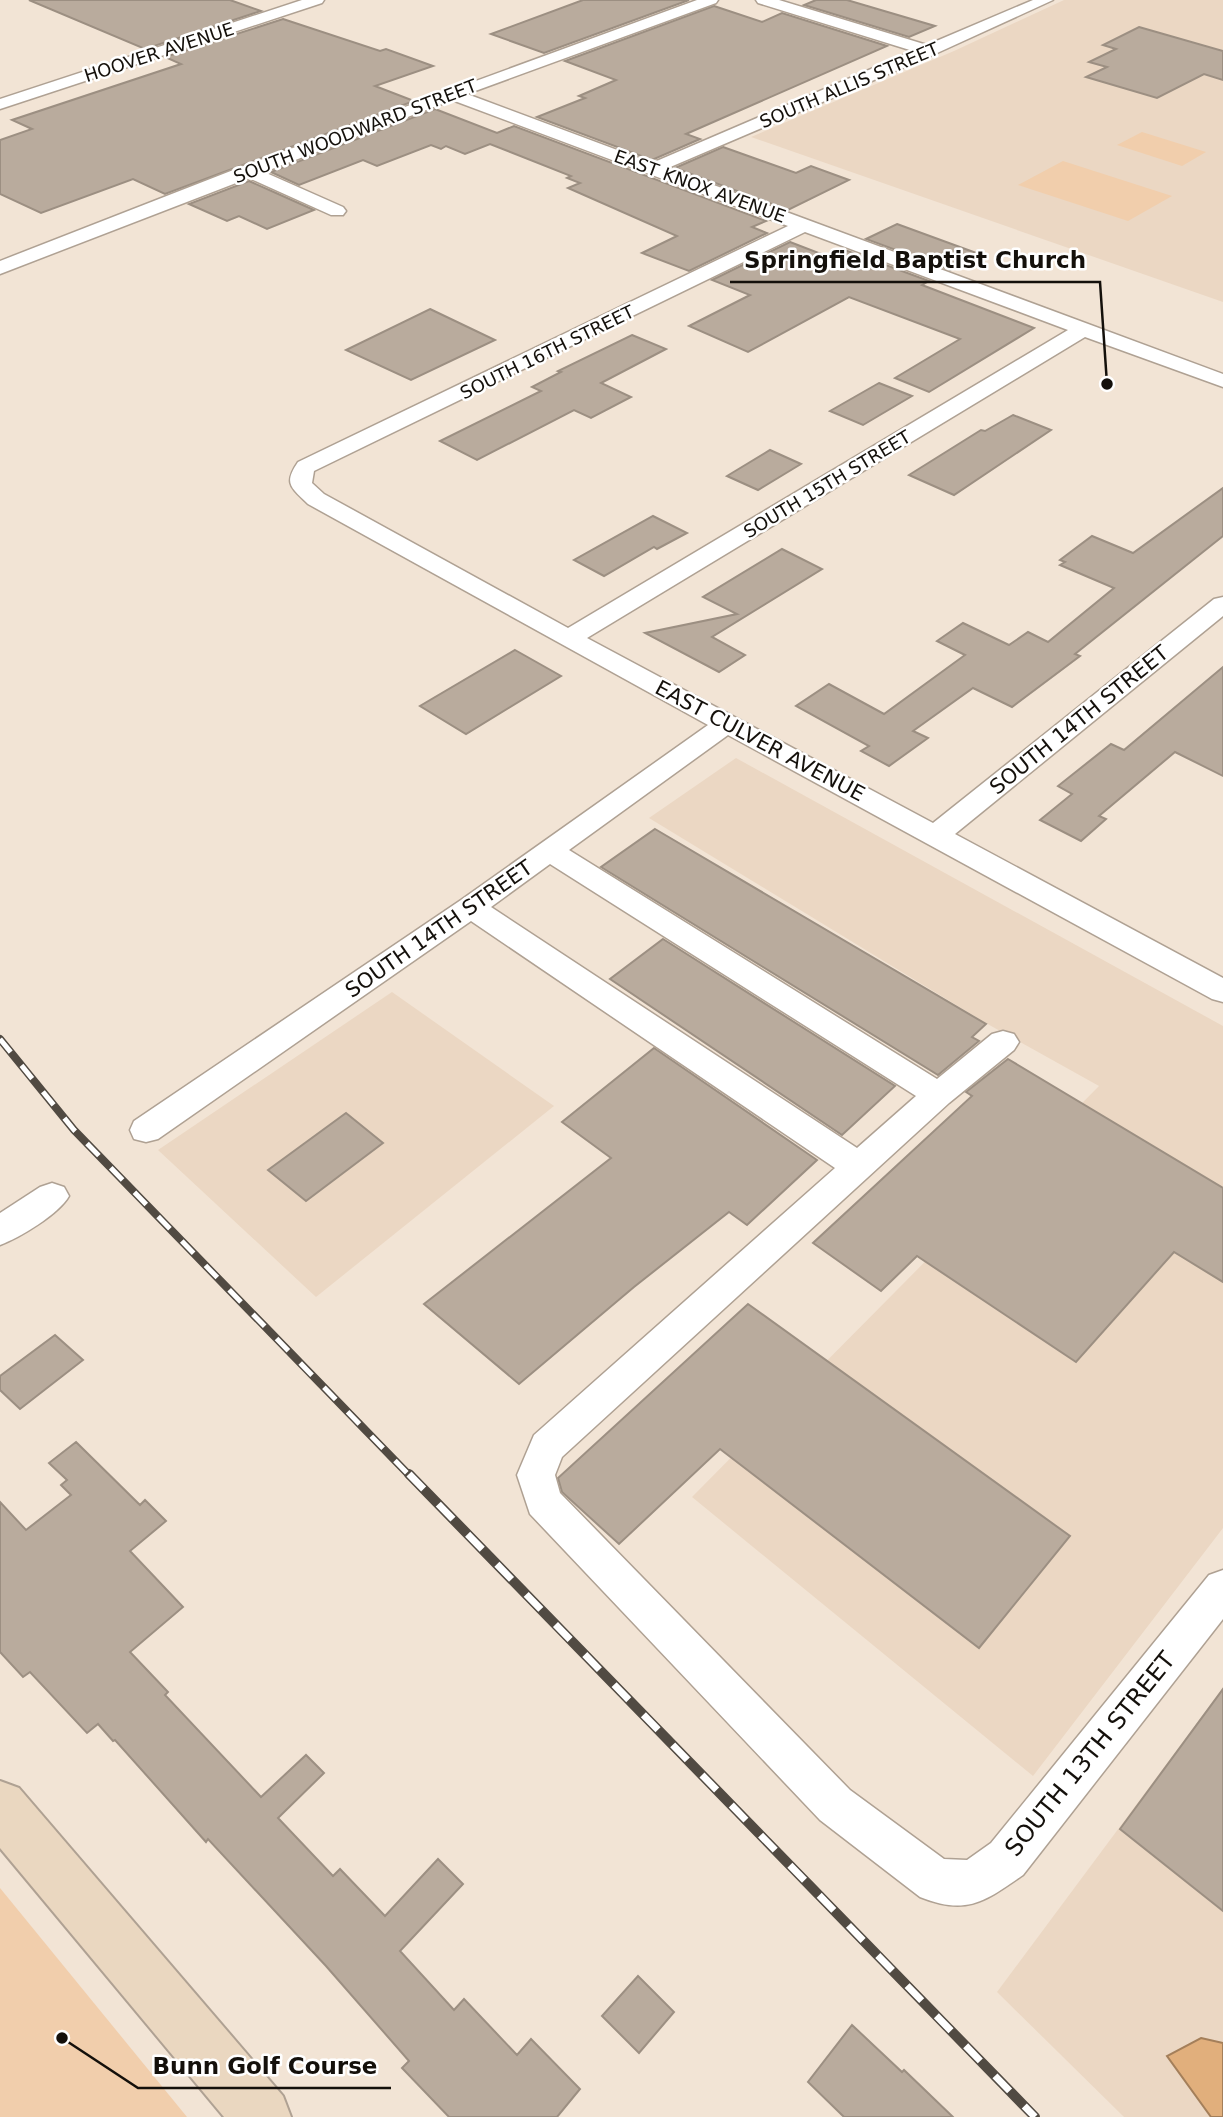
<svg xmlns="http://www.w3.org/2000/svg" width="1223" height="2117" viewBox="0 0 1223 2117" font-family="'DejaVu Sans',sans-serif">
	<style>
		.built { fill: #ebd7c3 }
		.green { fill: #f1ceac }
		.water { fill: #e1af7c; stroke: #a47f5a; stroke-width: 2 }
		.building { fill: #b9ab9d; stroke: #9c8f82; stroke-width: 2 }
		.lines { fill: none; stroke-linecap: round; stroke-linejoin: round }
		.minor-casing { stroke: #afa193; stroke-width: 3 }
		.secondary-casing { stroke: #afa193; stroke-width: 4 }
		.minor { fill: #fff; fill-rule: evenodd }
		.secondary { fill: #ead7c0; fill-rule: evenodd }
		.rail-far1-casing { stroke: #514a42; stroke-width: 8 }
		.rail-casing { stroke: #514a42; stroke-width: 10 }
		.rail-far1 { stroke: #fff; stroke-width: 5; stroke-dasharray: 17; stroke-linecap: butt }
		.rail { stroke: #fff; stroke-width: 7; stroke-dasharray: 21; stroke-linecap: butt }
		.labels { text-anchor: middle; dominant-baseline: central; stroke-width: 5; stroke-linejoin: round; paint-order: stroke }
		.far-street-label { font-size: 18px; fill: #14100b; stroke: #fff }
		.street-label { font-size: 21px; fill: #14100b; stroke: #fff }
		.near-street-label { font-size: 24px; fill: #14100b; stroke: #fff }
		.leader { fill: none; stroke: #14100b; stroke-width: 2.5 }
		.callout-dot { fill: #14100b; stroke: #fff; stroke-width: 2.5 }
		.callout-label { font-size: 23px; text-anchor: middle; font-weight: bold; fill: #14100b; stroke: #fff; stroke-width: 5; stroke-linejoin: round; paint-order: stroke }
	</style>
	<rect width="100%" height="100%" fill="#f2e4d5"/>
	<g class="built">
		<path d="M1064 0H1223V302L751 137 954 51Z"/>
		<path d="M736 758 1223 1026V1528L1033 1776 692 1497 1099 1086 984 1022 649 818Z"/>
		<path d="M392 992 554 1106 316 1297 158 1150Z"/>
		<path d="M1223 1688V2117H1124L997 1992Z"/>
	</g>
	<g class="green">
		<path d="M1142 132 1206 152 1182 166 1117 145Z"/>
		<path d="M1063 161 1172 196 1128 221 1018 185Z"/>
		<path d="M0 1888 187 2117H0Z"/>
	</g>
	<path class="water" d="M1201 2038 1223 2043V2117H1211L1167 2056Z"/>
	<g class="building">
		<path d="M29 0H230L261 11 145 49Z"/>
		<path d="M583 0H689L544 53 491 34Z"/>
		<path d="M816 0H847L935 26 909 37 804 5Z"/>
		<path d="M714 6 762 22 782 13 887 46 686 134 700 139 652 160 537 117 585 98 579 96 616 80 565 61Z"/>
		<path d="M283 19 380 51 386 49 433 66 375 86 414 101 165 194 133 179 41 213 0 194V140L32 129 12 120 181 64 165 57Z"/>
		<path d="M1139 27 1223 51V80L1204 74 1157 98 1086 77 1107 67 1089 62 1116 49 1103 45Z"/>
		<path d="M435 109 497 133 514 126 766 221 752 227 767 233 689 271 642 253 677 236 568 188 580 183 567 178 571 176 490 144 465 154 446 146 441 149 431 145 377 166 363 160 299 185 271 172Z"/>
		<path d="M723 147 796 173 811 166 849 180 788 210 675 168Z"/>
		<path d="M249 181 276 193 314 210 267 229 239 216 227 221 189 204Z"/>
		<path d="M897 224 979 254 950 270 866 239Z"/>
		<path d="M790 242 829 257 845 250 929 281 922 285 1034 328 929 392 895 378 960 339 849 297 748 352 689 326 750 295 712 280Z"/>
		<path d="M430 309 495 340 411 380 346 350Z"/>
		<path d="M632 335 666 349 601 383 631 397 591 418 574 410 477 460 440 441 541 391 532 387 561 372 558 371Z"/>
		<path d="M879 383 912 396 863 425 830 411Z"/>
		<path d="M1013 415 1051 430 954 495 909 475 981 430 985 431Z"/>
		<path d="M770 450 801 464 758 490 727 476Z"/>
		<path d="M1223 488V536L1075 654 1080 656 1012 707 973 688 913 731 928 738 889 766 861 751 869 746 796 706 829 684 884 714 965 655 937 641 963 623 1009 645 1028 632 1048 642 1114 588 1060 565 1065 562 1060 560 1092 536 1133 553Z"/>
		<path d="M653 516 687 533 657 549 654 547 604 576 574 560Z"/>
		<path d="M782 549 822 569 712 637 745 655 719 672 645 633 737 614 703 597Z"/>
		<path d="M515 650 561 676 466 734 420 706Z"/>
		<path d="M1223 667V776L1175 752 1099 816 1106 819 1081 841 1040 820 1072 794 1058 786 1111 744 1124 750Z"/>
		<path d="M655 829 986 1024 972 1037 979 1041 938 1075 601 867Z"/>
		<path d="M663 939 895 1086 842 1135 610 979Z"/>
		<path d="M654 1048 817 1160 747 1225 729 1212 634 1287 519 1384 424 1304 611 1158 562 1122Z"/>
		<path d="M1008 1059 1223 1188V1282L1174 1252 1076 1362 917 1256 881 1291 813 1243 972 1096 966 1092Z"/>
		<path d="M346 1113 383 1143 306 1201 268 1170Z"/>
		<path d="M748 1304 1070 1536 979 1648 720 1449 619 1544 562 1492 558 1478Z"/>
		<path d="M55 1335 83 1360 20 1409 0 1390V1376Z"/>
		<path d="M76 1442 140 1505 145 1500 166 1521 130 1551 183 1607 130 1652 168 1692 165 1695 261 1797 306 1755 324 1773 278 1818 333 1876 340 1869 385 1916 438 1859 463 1884 400 1951 454 2010 464 1999 517 2055 531 2039 580 2089 557 2117H449L402 2068 409 2061 326 1966 208 1839 206 1842 115 1740 113 1741 98 1724 87 1733 30 1672 23 1677 0 1652V1502L26 1530 71 1495 61 1485 67 1480 49 1463Z"/>
		<path d="M1223 1689V1911L1120 1829Z"/>
		<path d="M638 1976 674 2012 639 2053 602 2016Z"/>
		<path d="M852 2025 902 2072 904 2070 953 2117H844L808 2082Z"/>
	</g>
	<g class="lines">
		<defs>
			<g id="minor">
				<path d="M302 0H324L322 3 0 109V99Z"/>
				<path d="M697 0H718L716 3 467 94 652 163 913 51 758 3 756 0H779L927 45 1033 0H1053L935 54 668 168 1223 374V387L1085 337 587 638 933 823 1214 599 1223 597V616L955 834 1223 978V1002L1212 999 728 735 569 850 937 1079 992 1034 1003 1031 1014 1034 1019 1042 1014 1050 949 1103 562 1457 555 1475 560 1493 850 1790 944 1859 967 1860 991 1843 1209 1575 1223 1570V1619L1023 1875C985 1901 967 1916 920 1897L820 1820 530 1514 517 1475 534 1435 835 1168 471 921 158 1139 146 1142 134 1139 130 1130 134 1121 461 900 708 725 308 504C291 487 283 484 298 462L788 226 452 100 264 172 343 207 346 211 343 215H331L249 178 0 274V261L241 167ZM805 232 1068 330 568 628 324 494 312 483 314 471ZM550 864 916 1096 857 1148 491 907Z"/>
				<path d="M52 1183 64 1187 69 1196C59 1214 19 1238 0 1245V1213L40 1187Z"/>
			</g>
			<path id="secondary" d="M0 1781 19 1788 283 2096 291 2117H224L0 1848Z"/>
		</defs>
		<use href="#minor" class="minor-casing"/>
		<use href="#secondary" class="secondary-casing"/>
		<use href="#minor" class="minor"/>
		<use href="#secondary" class="secondary"/>
		<defs>
			<path id="rail-far1" d="M0 1039 74 1130 410 1476"/>
			<path id="rail" d="M409 1474 1035 2117"/>
		</defs>
		<use href="#rail-far1" class="rail-far1-casing"/>
		<use href="#rail" class="rail-casing"/>
		<use href="#rail-far1" class="rail-far1"/>
		<use href="#rail" class="rail"/>
	</g>
	<g class="labels">
		<g class="far-street-label">
			<text transform="translate(159 52) rotate(-18)">HOOVER AVENUE</text>
			<text transform="translate(849 85) rotate(-23)">SOUTH ALLIS STREET</text>
			<text transform="translate(355 131) rotate(-21)">SOUTH WOODWARD STREET</text>
			<text transform="translate(700 186) rotate(20)">EAST KNOX AVENUE</text>
			<text transform="translate(547 352) rotate(-26)">SOUTH 16TH STREET</text>
			<text transform="translate(827 484) rotate(-31)">SOUTH 15TH STREET</text>
		</g>
		<g class="street-label">
			<text transform="translate(1079 720) rotate(-39)">SOUTH 14TH STREET</text>
			<text transform="translate(760 741) rotate(28)">EAST CULVER AVENUE</text>
			<text transform="translate(439 929) rotate(-35)">SOUTH 14TH STREET</text>
		</g>
		<g class="near-street-label">
			<text transform="translate(1090 1754) rotate(-51)">SOUTH 13TH STREET</text>
		</g>
	</g>
	<path class="leader" d="M1107 384L1100 282H730M62 2038L138 2088H391"/>
	<g class="callout-dot">
		<circle cx="1107" cy="384" r="7"/>
		<circle cx="62" cy="2038" r="7"/>
	</g>
	<g class="callout-label">
		<text x="915" y="268">Springfield Baptist Church</text>
		<text x="265" y="2074">Bunn Golf Course</text>
	</g>
</svg>
